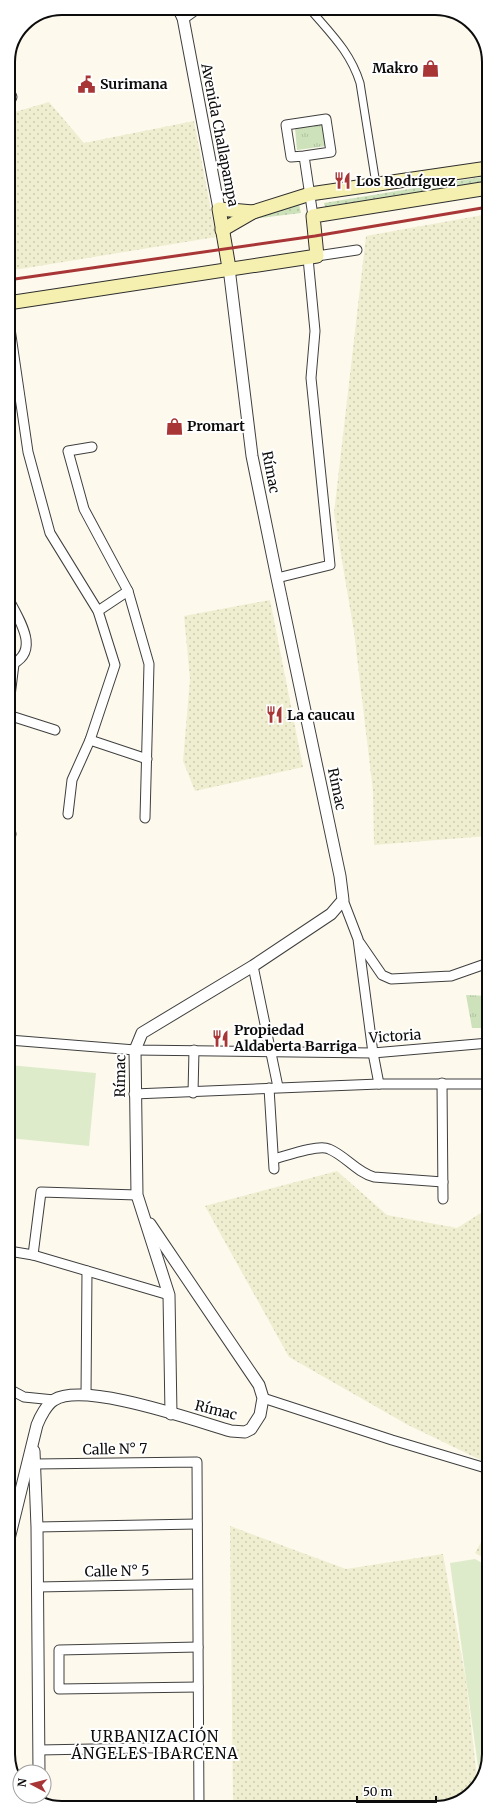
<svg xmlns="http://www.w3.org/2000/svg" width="497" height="1816" viewBox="0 0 497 1816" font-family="Merriweather,serif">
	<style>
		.farmland { fill: url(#farmland-dots) }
		.grass { fill: url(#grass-dots) }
		.park { fill: url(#park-tufts) }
		.pitch { fill: #deebcb }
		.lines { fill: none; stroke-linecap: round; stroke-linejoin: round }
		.pedestrian-casing { stroke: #3f3f3f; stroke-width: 9 }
		.minor-casing { stroke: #3f3f3f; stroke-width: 11 }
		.tertiary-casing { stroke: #3f3f3f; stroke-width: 13 }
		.secondary-casing { stroke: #2e2e2e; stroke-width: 15 }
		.pedestrian { stroke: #fff; stroke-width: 7 }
		.minor { stroke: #fff; stroke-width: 9 }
		.tertiary { stroke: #fff; stroke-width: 11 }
		.secondary { stroke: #f5f0b0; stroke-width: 13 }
		.rail { stroke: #a93636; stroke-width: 3 }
		.labels { text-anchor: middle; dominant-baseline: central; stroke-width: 4; stroke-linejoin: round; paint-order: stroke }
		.poi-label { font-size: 14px; font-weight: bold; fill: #0c0c0c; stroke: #fff; text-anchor: start }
		.street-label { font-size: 14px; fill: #0c0c0c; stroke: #fff }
		.neighbourhood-label { font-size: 15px; letter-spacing: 1px; fill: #0c0c0c; stroke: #fff }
		.rim { fill: none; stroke: #0c0c0c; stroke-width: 2 }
	</style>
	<defs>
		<pattern id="farmland-dots" width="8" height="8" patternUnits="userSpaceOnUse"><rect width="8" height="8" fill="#efeed0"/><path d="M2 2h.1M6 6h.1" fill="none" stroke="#cccbb1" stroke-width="1.8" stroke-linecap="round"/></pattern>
		<pattern id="grass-dots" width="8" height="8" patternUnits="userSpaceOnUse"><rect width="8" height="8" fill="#cde2bb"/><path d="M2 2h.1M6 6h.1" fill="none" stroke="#afc1a0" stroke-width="1.8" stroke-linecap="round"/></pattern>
		<pattern id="park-tufts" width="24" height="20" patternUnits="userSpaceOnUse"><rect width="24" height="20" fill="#cde2bb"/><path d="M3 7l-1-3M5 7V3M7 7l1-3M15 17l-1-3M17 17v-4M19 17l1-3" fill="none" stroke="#afc1a0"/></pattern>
	</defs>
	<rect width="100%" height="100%" fill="#fdfaed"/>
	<g class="farmland">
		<path d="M49 102 84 143 194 121 216 237 8 271V114Z"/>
		<path d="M488 214V836L374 845 373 791 354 632 334 513 366 236Z"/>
		<path d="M270 600 303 767 195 791 183 761 190 679 184 616Z"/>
		<path d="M337 1171 387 1215 457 1228 489 1208V1464L408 1425 289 1357 205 1206Z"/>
		<path d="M230 1526 346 1569 443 1554 466 1680 478 1787 446 1807H233Z"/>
		<path d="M489 1528V1561L475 1553Z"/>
	</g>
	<g class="grass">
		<path d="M488 176V181L325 207 324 203Z"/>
		<path d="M299 204 301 213 235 221Z"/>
	</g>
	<g class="park">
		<path d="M322 125 326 146 297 150 295 128Z"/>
		<path d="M466 995 489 996V1028H472Z"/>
	</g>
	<g class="pitch">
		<path d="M9 1065 96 1073 89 1146 9 1138Z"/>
		<path d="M475 1559 489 1567V1755L480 1781 450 1563Z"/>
	</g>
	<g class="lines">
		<defs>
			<path id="pedestrian" d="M309 8C330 33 350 51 360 83L376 184"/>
			<g id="minor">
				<path d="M8 88 12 97 8 106"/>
				<path d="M304 156 291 157 286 125 326 119 331 152 304 156 313 216"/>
				<path d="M317 256 357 250"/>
				<path d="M8 315 28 452 50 533 98 611 115 665 90 740 72 780 68 814"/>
				<path d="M92 447 68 451 84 509 128 591 149 664 145 818"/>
				<path d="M277 578 330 565 311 378 315 331 308 258"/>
				<path d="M8 598C19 620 43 653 8 666"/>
				<path d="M98 611 128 591"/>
				<path d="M8 712 14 664"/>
				<path d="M8 715 55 730"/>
				<path d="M90 740 147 759"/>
				<path d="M8 821 11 834 8 847"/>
				<path d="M343 900 358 939 373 1053 379 1084"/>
				<path d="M360 943 382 975 391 979 451 976 488 963"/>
				<path d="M253 966 278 1087"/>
				<path d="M9 1040 135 1050 373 1053 489 1043"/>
				<path d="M442 1083 443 1199"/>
				<path d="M269 1088 274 1169"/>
				<path d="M193 1093 194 1050"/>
				<path d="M134 1094 379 1084H489"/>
				<path d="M274 1159C286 1156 318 1144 329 1149 346 1156 356 1172 374 1177L443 1182"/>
				<path d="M9 1251 33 1255 169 1295"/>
				<path d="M33 1255 41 1192 137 1195"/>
				<path d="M9 1389 24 1397 54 1400"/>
				<path d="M86 1395 87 1271"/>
				<path d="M263 1398 392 1440 489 1469"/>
				<path d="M35 1464 197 1462 199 1808"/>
				<path d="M37 1527 197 1524"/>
				<path d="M37 1587 197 1584"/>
				<path d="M198 1647 59 1650V1689L198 1687"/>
				<path d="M39 1750 198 1747"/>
			</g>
			<g id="tertiary">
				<path d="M178 8 183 18 219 209"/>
				<path d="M183 18 197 8"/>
				<path d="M171 1414 169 1295 137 1195 135 1050 142 1033 253 966 331 914 343 900 340 876 277 578 252 456 229 268"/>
				<path d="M34 1451 37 1527 39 1772"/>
				<path d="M9 1539 37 1425C40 1417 47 1404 54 1400 84 1381 196 1421 231 1431L245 1432 251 1429 260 1415 263 1398 259 1385 150 1224"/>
				<path d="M40 1796V1800"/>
			</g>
			<g id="secondary">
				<path d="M222 230 253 212 310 194 488 168"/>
				<path d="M229 268 219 209 253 212"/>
				<path d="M8 303 317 256 313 216 488 188"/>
			</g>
		</defs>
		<use href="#pedestrian" class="pedestrian-casing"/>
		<use href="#minor" class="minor-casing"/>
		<use href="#tertiary" class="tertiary-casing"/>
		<use href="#secondary" class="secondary-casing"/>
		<use href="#pedestrian" class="pedestrian"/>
		<use href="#minor" class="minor"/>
		<use href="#tertiary" class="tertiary"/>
		<use href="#secondary" class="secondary"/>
		<path class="rail" d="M8 280 315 236 488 207"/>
	</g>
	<defs>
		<symbol id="shop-bare" viewBox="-9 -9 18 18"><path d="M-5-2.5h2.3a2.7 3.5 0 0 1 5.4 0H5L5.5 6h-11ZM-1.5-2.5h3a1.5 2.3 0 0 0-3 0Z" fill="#a93636" stroke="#fff" stroke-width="2.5" paint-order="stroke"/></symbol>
		<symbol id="civic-bare" viewBox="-9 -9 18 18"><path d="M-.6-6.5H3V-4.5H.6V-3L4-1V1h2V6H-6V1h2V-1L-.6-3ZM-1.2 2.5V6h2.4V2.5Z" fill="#a93636" stroke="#fff" stroke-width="2.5" paint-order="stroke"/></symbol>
		<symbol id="restaurant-bare" viewBox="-9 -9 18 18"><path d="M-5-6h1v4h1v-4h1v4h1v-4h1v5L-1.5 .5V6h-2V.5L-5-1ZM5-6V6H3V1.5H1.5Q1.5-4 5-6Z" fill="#a93636" stroke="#fff" stroke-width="2.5" paint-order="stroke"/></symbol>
	</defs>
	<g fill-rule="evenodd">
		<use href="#shop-bare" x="418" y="56" width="25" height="25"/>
		<use href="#civic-bare" x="74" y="72" width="25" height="25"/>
		<use href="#restaurant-bare" x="330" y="168" width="25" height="25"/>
		<use href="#shop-bare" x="162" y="414" width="25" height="25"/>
		<use href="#restaurant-bare" x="262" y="702" width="25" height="25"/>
		<use href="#restaurant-bare" x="208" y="1026" width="25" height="25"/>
	</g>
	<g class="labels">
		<g class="poi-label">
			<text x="418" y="68" text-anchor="end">Makro</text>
			<text x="100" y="84">Surimana</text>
			<text x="356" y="181">Los Rodríguez</text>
			<text x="187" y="426">Promart</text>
			<text x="287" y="715">La caucau</text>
			<text x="234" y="1030">Propiedad<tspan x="234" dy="16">Aldaberta Barriga</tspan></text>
		</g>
		<g class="street-label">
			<text transform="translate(220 135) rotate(79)">Avenida Challapampa</text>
			<text transform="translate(271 472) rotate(79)">Rímac</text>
			<text transform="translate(337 789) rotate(78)">Rímac</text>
			<text transform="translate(395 1036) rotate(-4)">Victoria</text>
			<text transform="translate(120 1076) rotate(-89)">Rímac</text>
			<text transform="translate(216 1410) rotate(14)">Rímac</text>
			<text transform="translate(115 1449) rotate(-1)">Calle N° 7</text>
			<text transform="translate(117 1571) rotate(-1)">Calle N° 5</text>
		</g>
		<g class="neighbourhood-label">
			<text x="155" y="1736">URBANIZACIÓN<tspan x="155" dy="17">ÁNGELES IBARCENA</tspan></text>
		</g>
	</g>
	<path d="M0 0H497V1816H0ZM62 15H435A47 47 0 0 1 482 62V1754A47 47 0 0 1 435 1801H62A47 47 0 0 1 15 1754V62A47 47 0 0 1 62 15Z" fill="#fff" fill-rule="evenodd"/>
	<path class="rim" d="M62 15H435A47 47 0 0 1 482 62V1754A47 47 0 0 1 435 1801H62A47 47 0 0 1 15 1754V62A47 47 0 0 1 62 15Z"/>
	<g transform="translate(32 1784) rotate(277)"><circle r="19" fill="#ffffff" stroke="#9e9e9e"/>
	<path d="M0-3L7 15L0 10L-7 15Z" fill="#a93636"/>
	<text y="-6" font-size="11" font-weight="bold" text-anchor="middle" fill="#0c0c0c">N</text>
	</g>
	<path d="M357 1796v6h79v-6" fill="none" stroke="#0c0c0c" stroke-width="2"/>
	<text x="363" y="1796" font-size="12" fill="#0c0c0c" stroke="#ffffff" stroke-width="3" paint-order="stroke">50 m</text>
</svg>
